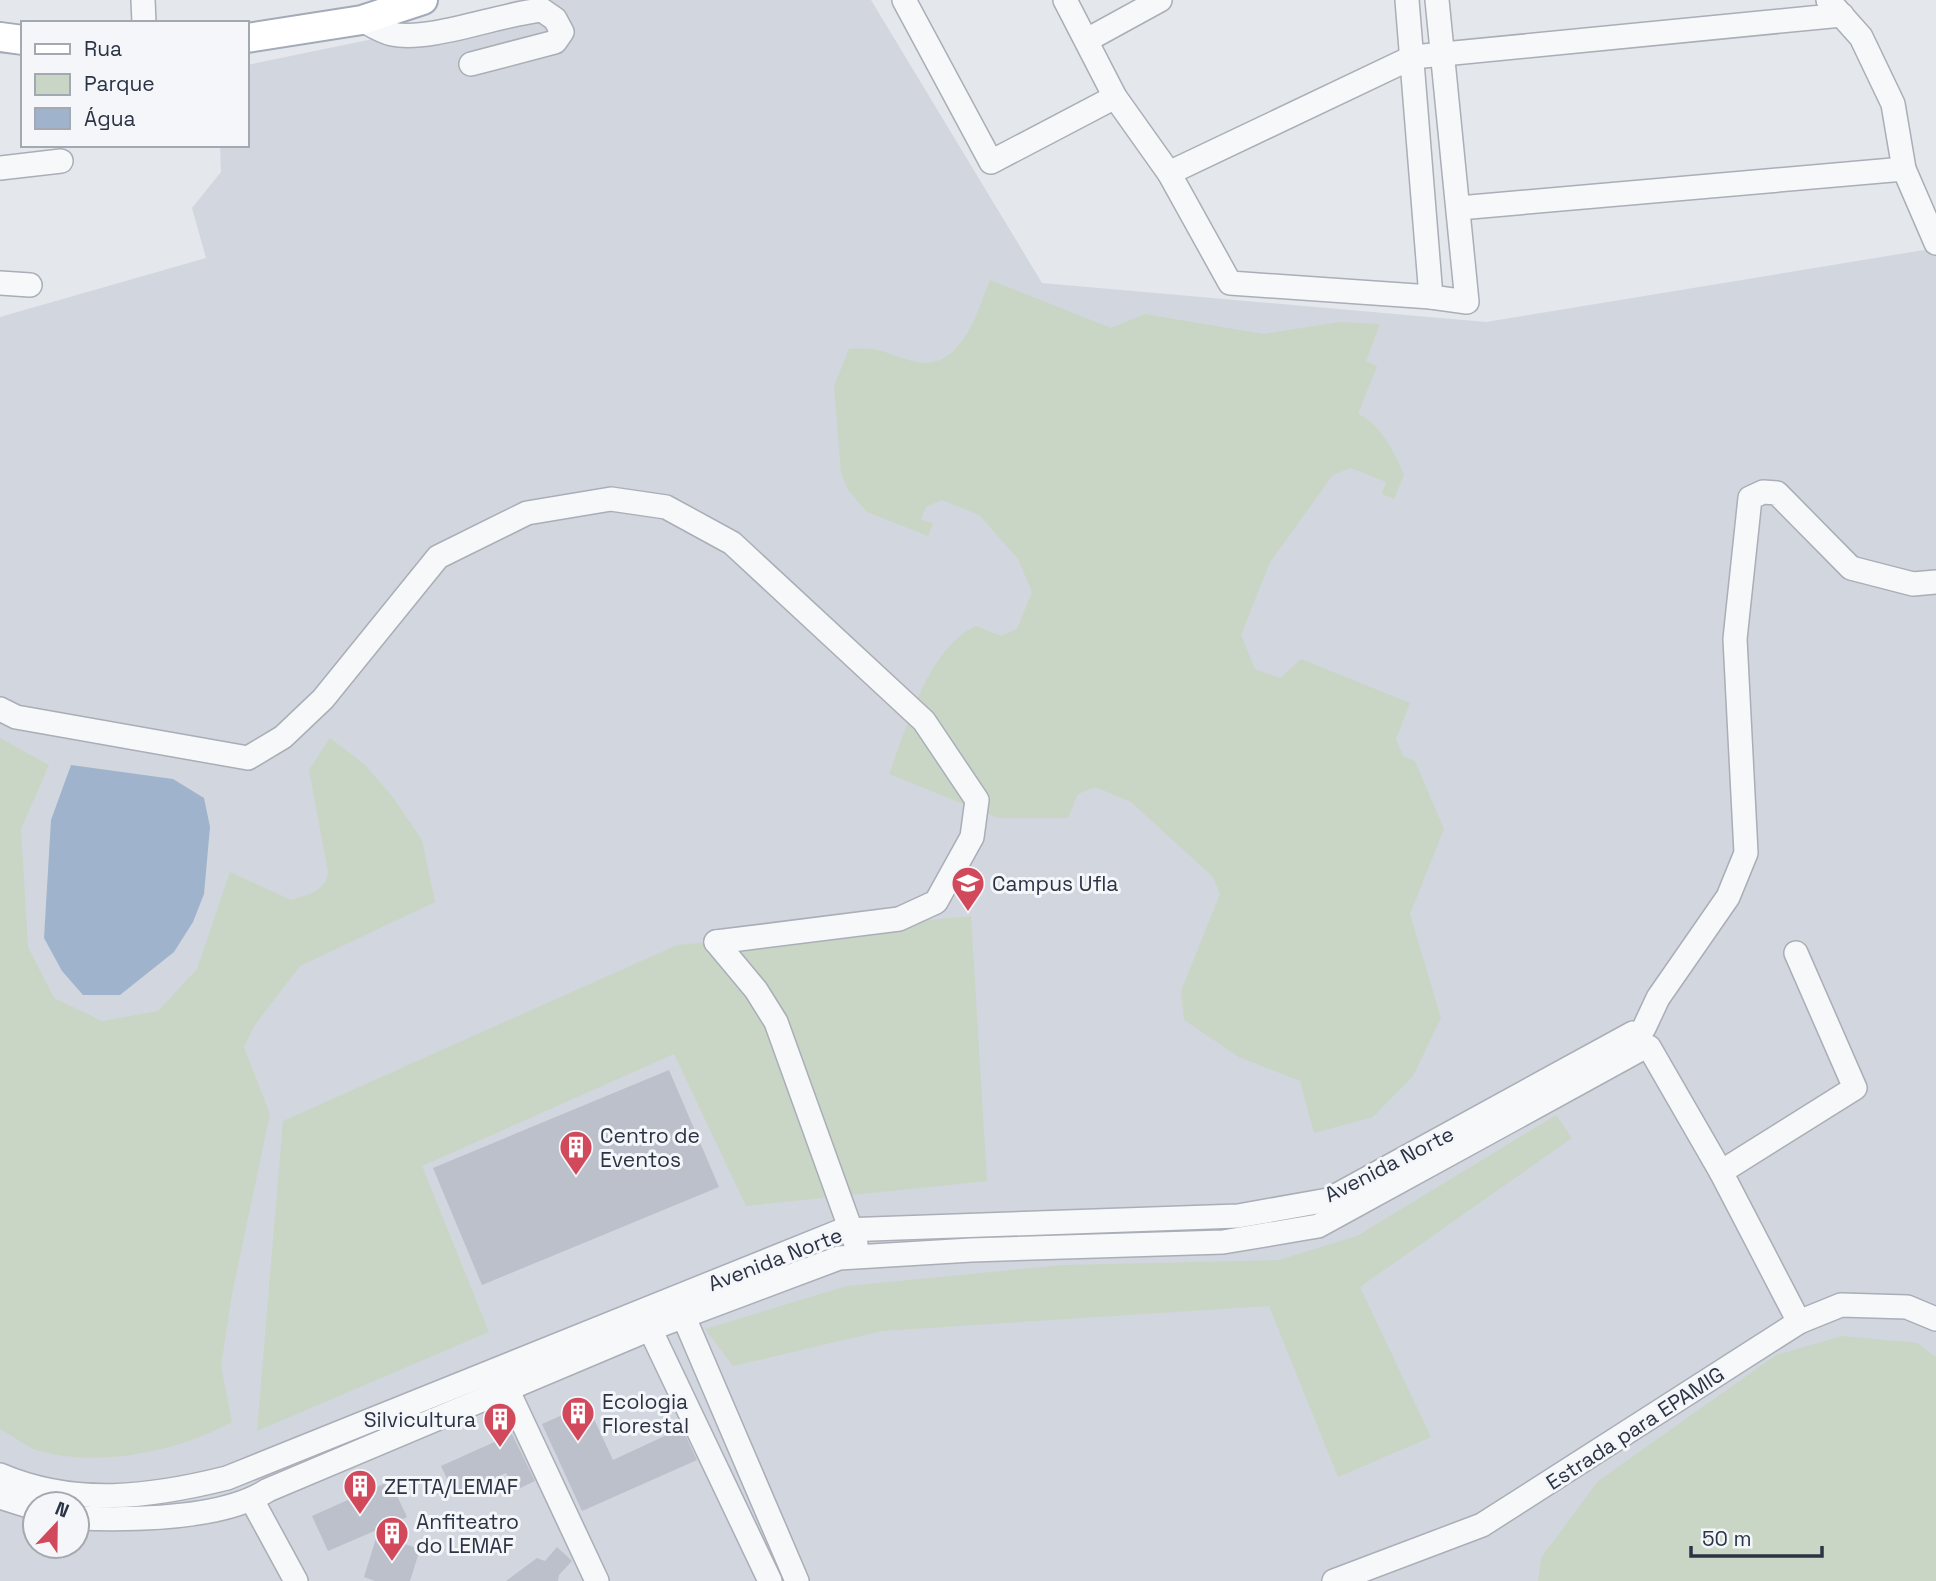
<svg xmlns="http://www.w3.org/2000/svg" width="1936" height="1581" viewBox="0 0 1936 1581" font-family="'Space Grotesk',sans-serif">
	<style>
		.built { fill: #d2d6de; fill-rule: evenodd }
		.green { fill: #c9d6c5 }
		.water { fill: #9fb4cc }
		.building { fill: #bbc0ca }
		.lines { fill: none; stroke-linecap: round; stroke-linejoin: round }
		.minor-casing { stroke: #a9aeb7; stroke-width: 26 }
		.major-casing { stroke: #a3abb8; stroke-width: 32 }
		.minor { stroke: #f7f8fa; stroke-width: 23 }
		.major { stroke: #fff; stroke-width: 28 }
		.labels { text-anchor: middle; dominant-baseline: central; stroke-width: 6; stroke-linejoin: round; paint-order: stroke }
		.poi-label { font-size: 21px; fill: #2b3445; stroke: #f4f6f9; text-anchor: start }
		.street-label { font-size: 21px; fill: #2b3445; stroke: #f4f6f9 }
	</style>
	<rect width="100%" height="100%" fill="#e4e7ec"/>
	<path class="built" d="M517 0H871L1042 283 1486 322 1936 248V1581H0V317L206 258 192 208 221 172 220 145H247V65L407 32ZM35 1504H77V1546H35Z"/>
	<g class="green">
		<path d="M990 280 1111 328 1145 314 1263 334 1339 322 1380 324 1366 361 1377 366 1358 414C1380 423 1395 453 1404 475L1394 499 1382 494 1386 482 1351 468 1333 475 1270 562 1241 635 1255 669 1280 678 1301 659 1410 703 1396 739 1403 756 1415 761 1444 829 1410 914 1441 1018 1413 1076 1373 1117 1314 1133 1300 1081 1239 1057 1184 1020 1181 991 1220 894 1213 877 1131 802 1095 787 1078 794 1068 818H998L889 774C907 728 928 647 976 626L1001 636 1017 629 1032 592 1018 559 979 515 942 500 926 507 921 519 933 524 928 536 867 512 848 490 841 473 834 386 849 349C884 347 881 353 912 361 961 374 976 314 990 280Z"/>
		<path d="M0 738 49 765 21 829 28 947 54 998 102 1021 158 1011 197 969 230 872 291 900C308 894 326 892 328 872L309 770 330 738 364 764 392 796 422 840 435 902 300 966 254 1026 244 1047 270 1114 232 1294 221 1366 232 1422C179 1451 102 1467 43 1452 29 1449 13 1436 0 1429Z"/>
		<path d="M971 916 987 1181 746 1206 674 1054 422 1166 489 1332 257 1431 283 1121 677 945Z"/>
		<path d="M1556 1115 1572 1138 1360 1287 1431 1437 1338 1477 1269 1306 882 1331 733 1366 705 1329 847 1286 1063 1265 1279 1260 1357 1236Z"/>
		<path d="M1842 1336 1917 1343 1936 1357V1581H1538L1541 1558 1598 1481 1776 1355Z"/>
	</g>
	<path class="water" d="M71 765 173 779 204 798 210 827 204 894 193 922 174 952 120 995H83L62 971 44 938 51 820Z"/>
	<g class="building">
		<path d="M669 1070 719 1187 482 1285 433 1168Z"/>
		<path d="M587 1404 613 1460 682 1428 697 1460 582 1511 542 1424Z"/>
		<path d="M512 1434 535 1481 514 1491 506 1473 455 1496 441 1466Z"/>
		<path d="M390 1481 407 1517 328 1551 312 1516Z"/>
		<path d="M377 1535 420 1549 410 1581H375L364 1577Z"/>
		<path d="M557 1547 572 1561 559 1575 558 1581H506L537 1558 545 1561Z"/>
	</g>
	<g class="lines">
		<defs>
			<g id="minor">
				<path d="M143 0 144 23"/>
				<path d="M904 0 991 162 1115 97"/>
				<path d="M1065 0 1115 97 1169 173 1230 283 1431 297 1467 302 1437 0"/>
				<path d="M1407 0 1431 297"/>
				<path d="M1828 0 1861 37 1893 104 1904 169 1936 243"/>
				<path d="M362 20C371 25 382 32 392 34 431 42 499 14 542 10L555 19 562 32 555 42 471 64"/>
				<path d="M1087 40 1160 0"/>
				<path d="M0 168 61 161"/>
				<path d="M1169 173 1413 57 1842 15"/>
				<path d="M1459 208 1904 169"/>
				<path d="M0 283 30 285"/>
				<path d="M0 709 16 717 248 758 283 737 323 699 438 557 527 513 611 499 666 507 732 543 924 721 977 800 972 837 936 902 899 919 716 942"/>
				<path d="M716 942 756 990 776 1022 856 1244"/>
				<path d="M1644 1028 1658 998 1728 897 1746 853 1735 639 1750 498 1763 492 1777 493 1851 568 1913 584 1936 582"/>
				<path d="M1649 1047 1721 1172 1799 1322"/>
				<path d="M1721 1172 1855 1088 1796 953"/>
				<path d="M683 1315 797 1581"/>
				<path d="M650 1329 770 1581"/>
				<path d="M508 1391 597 1581"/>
				<path d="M0 1475C75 1507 151 1497 227 1478L843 1230 1238 1216 1328 1200 1633 1033"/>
				<path d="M0 1497 35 1508"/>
				<path d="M252 1500 296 1581"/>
				<path d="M77 1518C132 1520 222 1520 268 1490L650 1329 839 1258 971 1250 1223 1242 1318 1226 1641 1049"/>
				<path d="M1334 1581 1482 1525 1799 1322 1841 1305 1907 1307 1936 1319"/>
			</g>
			<g id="major">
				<path d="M0 37 23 40"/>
				<path d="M247 38 362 20 423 0"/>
			</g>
		</defs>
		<use href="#minor" class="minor-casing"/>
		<use href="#major" class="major-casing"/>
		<use href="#minor" class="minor"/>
		<use href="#major" class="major"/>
	</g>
	<defs>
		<symbol id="university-pin" viewBox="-11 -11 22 30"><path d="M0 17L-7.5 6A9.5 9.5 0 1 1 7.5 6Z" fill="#d1495b" stroke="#f4f6f9"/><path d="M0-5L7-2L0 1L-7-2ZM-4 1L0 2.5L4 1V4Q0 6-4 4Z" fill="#fff"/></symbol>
		<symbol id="building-pin" viewBox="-11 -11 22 30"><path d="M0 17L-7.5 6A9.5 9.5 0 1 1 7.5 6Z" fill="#d1495b" stroke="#f4f6f9"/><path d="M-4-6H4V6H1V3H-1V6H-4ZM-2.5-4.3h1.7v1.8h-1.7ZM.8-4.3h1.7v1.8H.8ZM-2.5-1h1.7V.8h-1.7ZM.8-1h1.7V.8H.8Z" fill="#fff"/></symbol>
	</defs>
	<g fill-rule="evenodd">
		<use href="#university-pin" x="949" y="864" width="38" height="52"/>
		<use href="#building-pin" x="557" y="1128" width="38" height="52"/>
		<use href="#building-pin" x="559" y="1394" width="38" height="52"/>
		<use href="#building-pin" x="481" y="1400" width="38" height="52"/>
		<use href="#building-pin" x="341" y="1467" width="38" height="52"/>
		<use href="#building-pin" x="373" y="1514" width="38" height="52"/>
	</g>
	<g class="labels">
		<g class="poi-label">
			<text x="992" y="883">Campus Ufla</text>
			<text x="600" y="1135">Centro de<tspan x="600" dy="24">Eventos</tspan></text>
			<text x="602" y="1401">Ecologia<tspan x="602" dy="24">Florestal</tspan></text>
			<text x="476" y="1419" text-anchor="end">Silvicultura</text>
			<text x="384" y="1486">ZETTA/LEMAF</text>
			<text x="416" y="1521">Anfiteatro<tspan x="416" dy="24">do LEMAF</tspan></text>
		</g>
		<g class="street-label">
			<text transform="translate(1389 1164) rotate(-27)">Avenida Norte</text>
			<text transform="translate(775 1259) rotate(-21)">Avenida Norte</text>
			<text transform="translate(1635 1428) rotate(-33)">Estrada para EPAMIG</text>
		</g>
	</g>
	<rect x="21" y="21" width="228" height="126" fill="#f4f6f9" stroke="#a4a8b1" stroke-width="2"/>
	<rect x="35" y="44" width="35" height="10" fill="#ffffff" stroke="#a4a8b1" stroke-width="2"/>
	<text x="84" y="56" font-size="21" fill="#2b3445">Rua</text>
	<rect x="35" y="74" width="35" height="21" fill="#c9d6c5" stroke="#a4a8b1" stroke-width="2"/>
	<text x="84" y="91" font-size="21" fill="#2b3445">Parque</text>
	<rect x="35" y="108" width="35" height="21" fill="#9fb4cc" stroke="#a4a8b1" stroke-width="2"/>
	<text x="84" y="126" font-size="21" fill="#2b3445">Água</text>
	<g transform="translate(56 1525) rotate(22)"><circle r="33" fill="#f4f6f9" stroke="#a4a8b1" stroke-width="2"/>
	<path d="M0-5L12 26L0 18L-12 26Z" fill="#d1495b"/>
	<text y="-10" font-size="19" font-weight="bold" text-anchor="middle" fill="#2b3445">N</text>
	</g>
	<path d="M1691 1546v10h131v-10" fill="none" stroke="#2b3445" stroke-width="3.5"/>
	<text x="1702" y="1546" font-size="21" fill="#2b3445" stroke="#f4f6f9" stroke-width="5" paint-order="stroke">50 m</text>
</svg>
